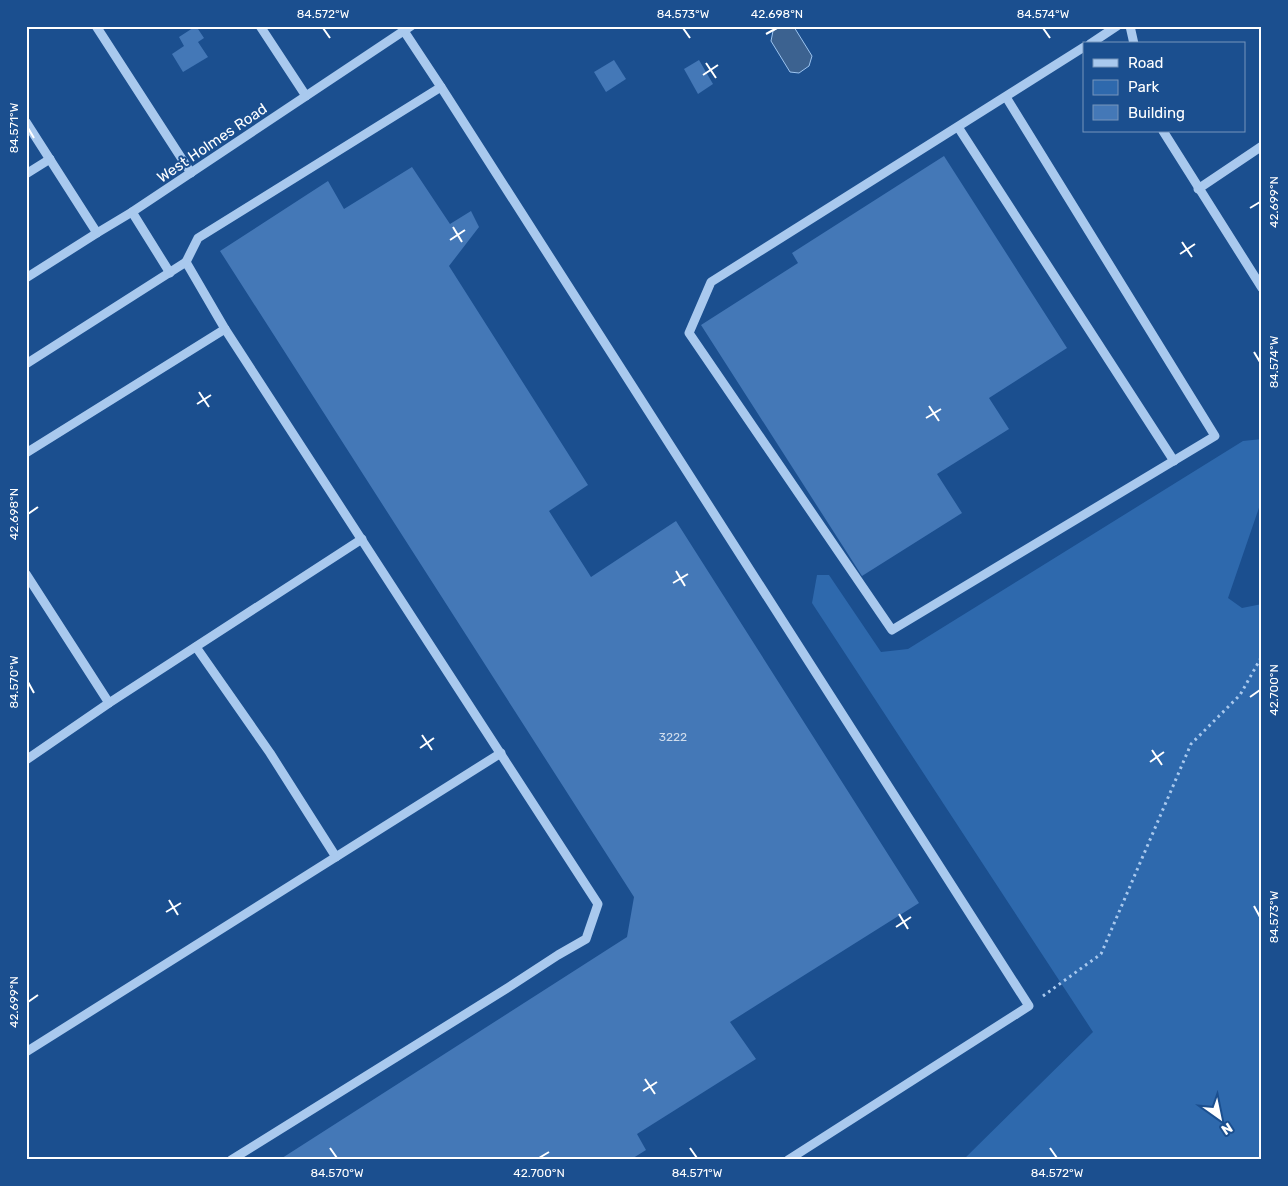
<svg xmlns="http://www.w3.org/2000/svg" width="1288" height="1186" viewBox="0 0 1288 1186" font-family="Rubik,sans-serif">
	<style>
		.green { fill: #2e69ad }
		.water { fill: #3c6290; stroke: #9cc4f0 }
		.building { fill: #4478b7 }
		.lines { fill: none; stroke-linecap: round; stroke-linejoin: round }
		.path { stroke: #a9c9ee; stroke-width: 3; stroke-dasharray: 2.5 4; stroke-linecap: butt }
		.minor { stroke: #a9c9ee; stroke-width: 9 }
		.ticks { fill: none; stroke: #fff; stroke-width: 2 }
		.labels { text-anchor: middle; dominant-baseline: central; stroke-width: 4; stroke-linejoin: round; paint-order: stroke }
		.number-label { font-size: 12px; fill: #d0dded }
		.street-label { font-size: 15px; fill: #fff; stroke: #1b4f8f }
		.neatline { fill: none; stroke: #fff; stroke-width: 2 }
		.ticks-label { font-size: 12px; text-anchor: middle; fill: #fff }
	</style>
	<rect width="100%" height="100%" fill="#1b4f8f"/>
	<path class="green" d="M1262 439V499L1228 598 1242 608 1262 604V1160H963L1093 1032 812 603 817 575H829L881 652 908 649 1243 441Z"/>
	<path class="water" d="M781 26 794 27 812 56 809 66 799 73 790 72 771 41 773 31Z"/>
	<g class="building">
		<path d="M196 26 204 38 198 42 208 57 183 72 172 54 184 46 179 37Z"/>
		<path d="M614 60 626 79 606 92 594 72Z"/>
		<path d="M699 60 713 84 698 94 684 69Z"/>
		<path d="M944 156 1067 348 989 398 1009 429 937 474 962 513 862 576 701 325 798 263 792 253Z"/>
		<path d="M412 167 450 224 471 211 479 227 449 266 588 485 549 511 591 577 676 521 919 903 730 1022 756 1059 637 1134 646 1150 630 1160H279L627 937 634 897 220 251 328 181 344 209Z"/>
	</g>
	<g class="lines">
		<path class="path" d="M1043 996 1101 954 1191 744 1240 695 1262 656"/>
		<g class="minor">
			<path d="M96 26 191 173"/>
			<path d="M260 26 306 96"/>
			<path d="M1130 26 1134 44"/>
			<path d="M404 31 441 87"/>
			<path d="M1090 44 1117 26"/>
			<path d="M1006 97 1215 436 892 630 689 333 711 282 1084 47"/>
			<path d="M26 122 97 233"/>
			<path d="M958 127 1174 461"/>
			<path d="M1163 131 1262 288"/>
			<path d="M26 174 50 159"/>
			<path d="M1198 189 1262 146"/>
			<path d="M132 212 170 273"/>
			<path d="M186 262 198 238 441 87 1029 1006 788 1160"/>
			<path d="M26 278 97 233 132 212 411 26"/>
			<path d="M26 364 186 262 225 329 598 904 586 939 558 955 509 987 231 1160"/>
			<path d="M26 453 225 329"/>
			<path d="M26 574 109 703"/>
			<path d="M196 647 270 753 336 857"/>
			<path d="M26 760 109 703 362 539"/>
			<path d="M26 1052 501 753"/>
		</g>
	</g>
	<path class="ticks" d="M323 28 330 38M683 28 690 38M1043 28 1050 38M766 34 777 28M706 63 716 78M703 75 718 65M28 128 34 138M1250 208 1260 202M453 227 462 242M450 240 465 230M1182 242 1192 257M1180 254 1195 244M1254 352 1260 362M199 392 209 407M197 404 211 395M929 406 939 421M926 418 941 409M28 514 38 507M676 571 685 586M673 583 688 574M28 682 34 693M1250 697 1260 690M422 735 432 750M420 748 434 738M1152 750 1162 765M1150 762 1164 752M169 900 178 915M1254 906 1260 917M166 912 181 903M899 914 908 929M896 927 911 917M28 1002 38 995M645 1079 655 1094M643 1091 657 1082M330 1148 337 1158M690 1148 697 1158M1050 1148 1057 1158M539 1158 549 1152"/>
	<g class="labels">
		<g class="number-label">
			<text x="673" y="737">3222</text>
		</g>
		<g class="street-label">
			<text transform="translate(212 143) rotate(-34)">West Holmes Road</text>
		</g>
	</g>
	<rect width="1288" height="1186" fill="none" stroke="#1b4f8f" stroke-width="55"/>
	<rect x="1083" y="42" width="162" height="90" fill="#1b4f8f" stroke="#7695bc"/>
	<rect x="1093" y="59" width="25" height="8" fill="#a9c9ee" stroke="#7695bc"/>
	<text x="1128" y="68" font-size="15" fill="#ffffff">Road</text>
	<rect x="1093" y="80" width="25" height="15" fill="#2e69ad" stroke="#7695bc"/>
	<text x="1128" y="92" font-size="15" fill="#ffffff">Park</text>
	<rect x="1093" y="105" width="25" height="15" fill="#4478b7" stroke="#7695bc"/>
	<text x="1128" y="118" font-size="15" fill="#ffffff">Building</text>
	<g transform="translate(1220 1118) rotate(147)" stroke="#1b4f8f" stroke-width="4" paint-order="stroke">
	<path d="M0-4L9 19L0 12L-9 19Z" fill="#ffffff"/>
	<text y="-8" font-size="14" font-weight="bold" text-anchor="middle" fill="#ffffff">N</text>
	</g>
	<rect x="28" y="28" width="1232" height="1130" class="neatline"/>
	<g class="ticks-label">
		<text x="323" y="18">84.572°W</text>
		<text x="683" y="18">84.573°W</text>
		<text x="777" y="18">42.698°N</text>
		<text x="1043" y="18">84.574°W</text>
		<text transform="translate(14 128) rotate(-90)" y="4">84.571°W</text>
		<text transform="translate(1274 202) rotate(-90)" y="4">42.699°N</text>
		<text transform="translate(1274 362) rotate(-90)" y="4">84.574°W</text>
		<text transform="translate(14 514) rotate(-90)" y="4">42.698°N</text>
		<text transform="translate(14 682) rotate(-90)" y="4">84.570°W</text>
		<text transform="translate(1274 690) rotate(-90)" y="4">42.700°N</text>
		<text transform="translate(1274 917) rotate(-90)" y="4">84.573°W</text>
		<text transform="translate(14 1002) rotate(-90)" y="4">42.699°N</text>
		<text x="337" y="1177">84.570°W</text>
		<text x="539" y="1177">42.700°N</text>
		<text x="697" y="1177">84.571°W</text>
		<text x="1057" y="1177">84.572°W</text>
	</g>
</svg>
